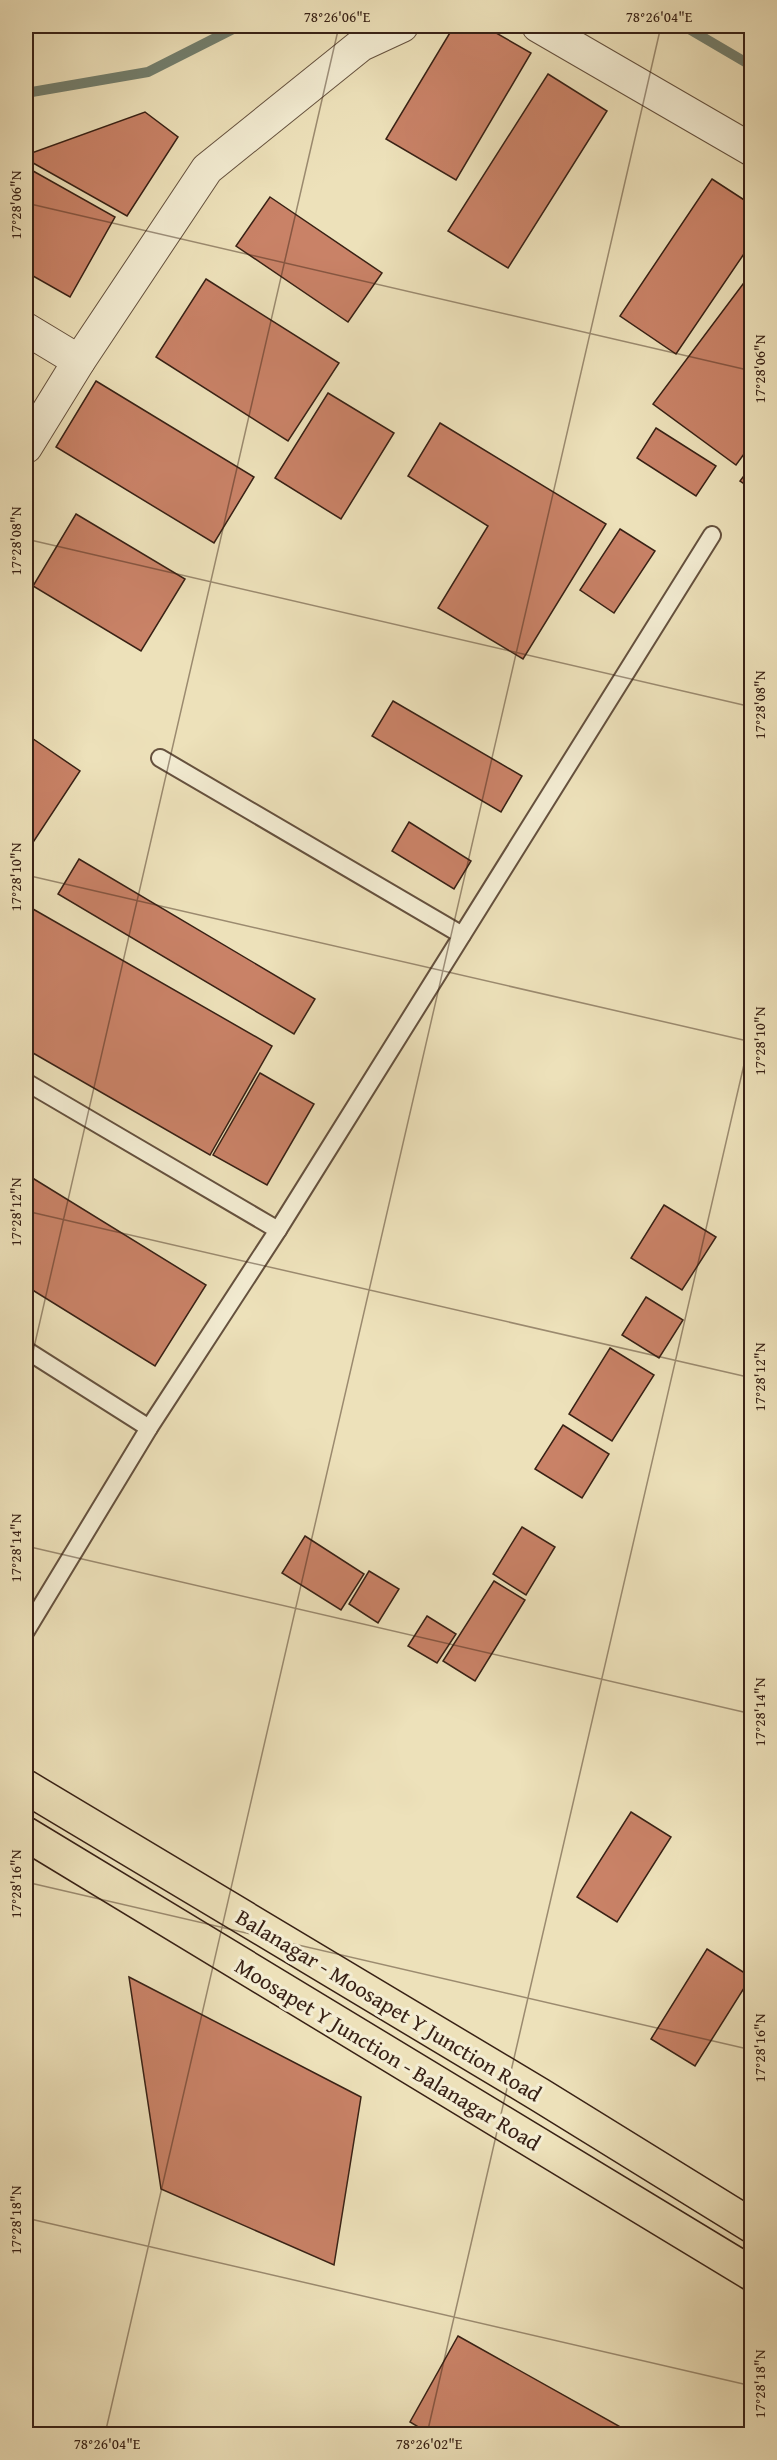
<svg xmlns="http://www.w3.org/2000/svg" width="777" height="2460" viewBox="0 0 777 2460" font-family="'Gentium Book Plus',serif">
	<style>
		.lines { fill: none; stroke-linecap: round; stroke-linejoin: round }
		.stream { stroke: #737f6e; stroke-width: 10 }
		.building { fill: #c98267; stroke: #382115; stroke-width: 1.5 }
		.service-casing { stroke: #65513e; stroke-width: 20 }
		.minor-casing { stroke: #65513e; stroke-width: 34 }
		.primary-casing { stroke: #382115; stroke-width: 36 }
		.service { stroke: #f3ecd2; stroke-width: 16 }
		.minor { stroke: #f3ecd2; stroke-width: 32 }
		.primary { stroke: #ede1ba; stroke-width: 33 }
		.ticks { fill: none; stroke: #382115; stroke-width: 1.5; stroke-opacity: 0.45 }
		.labels { text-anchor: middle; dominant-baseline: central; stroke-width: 6; stroke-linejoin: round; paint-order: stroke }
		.street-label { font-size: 22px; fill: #382115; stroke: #f3ecd2 }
		.neatline { fill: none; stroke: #382115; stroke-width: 2 }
		.ticks-label { font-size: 15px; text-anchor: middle; fill: #382115 }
	</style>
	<rect width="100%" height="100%" fill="#ede1ba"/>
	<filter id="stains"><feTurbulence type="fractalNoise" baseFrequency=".00333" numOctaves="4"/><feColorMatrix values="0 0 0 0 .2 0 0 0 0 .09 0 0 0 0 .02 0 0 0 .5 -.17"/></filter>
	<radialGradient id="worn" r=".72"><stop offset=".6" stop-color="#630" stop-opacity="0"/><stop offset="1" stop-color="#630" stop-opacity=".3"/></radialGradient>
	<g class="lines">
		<g class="stream">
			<path d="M678 26 689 29 752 66"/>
			<path d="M26 93 148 72 239 26"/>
		</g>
	</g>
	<g class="building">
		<path d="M454 26H484L531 53 456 180 386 139Z"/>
		<path d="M548 74 607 111 508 268 448 231Z"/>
		<path d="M145 112 178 137 127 216 26 159V155Z"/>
		<path d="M26 167 115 217 70 297 26 272Z"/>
		<path d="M712 179 752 205V242L676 354 620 316Z"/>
		<path d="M270 197 382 273 348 322 236 246Z"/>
		<path d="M752 272V443L736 465 653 404Z"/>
		<path d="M206 279 339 363 288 441 156 357Z"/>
		<path d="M96 381 254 477 214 543 56 447Z"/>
		<path d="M328 393 394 433 341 519 275 478Z"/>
		<path d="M440 423 606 524 523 659 438 608 488 526 408 476Z"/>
		<path d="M656 428 716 466 696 496 637 458Z"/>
		<path d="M752 465V489L740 481Z"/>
		<path d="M76 514 185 579 141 651 33 586Z"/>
		<path d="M620 529 655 551 614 613 580 590Z"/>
		<path d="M393 701 522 776 501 812 372 736Z"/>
		<path d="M26 734 80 771 26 853Z"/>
		<path d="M409 822 471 861 454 889 392 851Z"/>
		<path d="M79 859 315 999 294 1034 58 894Z"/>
		<path d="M26 905 272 1046 210 1155 26 1049Z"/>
		<path d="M260 1073 314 1104 267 1185 213 1155Z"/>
		<path d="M752 1170V1184L745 1180Z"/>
		<path d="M26 1174 206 1285 155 1366 26 1286Z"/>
		<path d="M664 1205 716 1237 682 1290 631 1258Z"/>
		<path d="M646 1297 683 1320 659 1358 622 1335Z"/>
		<path d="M610 1348 654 1375 612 1441 569 1414Z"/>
		<path d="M26 1378 33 1383 26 1395Z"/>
		<path d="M563 1425 609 1454 582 1498 535 1469Z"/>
		<path d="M522 1527 555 1547 526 1595 493 1574Z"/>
		<path d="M305 1536 364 1574 341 1610 282 1573Z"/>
		<path d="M369 1571 399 1589 378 1623 349 1604Z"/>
		<path d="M494 1581 525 1600 475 1681 443 1661Z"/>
		<path d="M427 1616 456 1634 437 1663 408 1646Z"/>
		<path d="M631 1812 671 1837 617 1922 577 1897Z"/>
		<path d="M707 1949 751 1977 695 2066 651 2039Z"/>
		<path d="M129 1977 361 2097 334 2265 161 2189Z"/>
		<path d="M458 2336 633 2434H430L410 2422Z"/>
	</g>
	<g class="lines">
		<defs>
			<g id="service">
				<path d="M160 758 462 935"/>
				<path d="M26 1082 278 1230"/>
				<path d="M26 1350 149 1428"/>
				<path d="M26 1631 149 1428 278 1230 712 535"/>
			</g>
			<g id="minor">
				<path d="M538 26 752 150"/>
				<path d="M26 329 79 361"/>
				<path d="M26 447 79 361 207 169 361 45 402 26"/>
			</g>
			<g id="primary">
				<path d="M26 1787 540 2095 752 2226"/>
				<path d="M26 1834 752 2274"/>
			</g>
		</defs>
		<use href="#service" class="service-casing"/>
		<use href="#minor" class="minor-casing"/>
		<use href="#primary" class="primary-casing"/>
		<use href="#service" class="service"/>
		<use href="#minor" class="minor"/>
		<use href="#primary" class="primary"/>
	</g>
	<path class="ticks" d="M710 26 752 35M26 203 752 371M26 539 752 707M26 875 752 1042M26 1211 752 1378M26 1382 339 26M26 1546 752 1714M26 1882 752 2050M26 2218 752 2386M105 2434 661 26M427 2434 752 1030M749 2434 752 2425"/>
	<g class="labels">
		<g class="street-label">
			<text transform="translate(389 2005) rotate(31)">Balanagar - Moosapet Y Junction Road</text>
			<text transform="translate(388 2054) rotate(31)">Moosapet Y Junction - Balanagar Road</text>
		</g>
	</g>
	<rect width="777" height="2460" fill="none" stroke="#ede1ba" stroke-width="66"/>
	<rect x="33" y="33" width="711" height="2394" class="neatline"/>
	<g class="ticks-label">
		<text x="337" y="22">78°26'06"E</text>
		<text x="659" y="22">78°26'04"E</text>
		<text transform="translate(16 205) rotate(-90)" y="5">17°28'06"N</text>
		<text transform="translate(760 369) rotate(-90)" y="5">17°28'06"N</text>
		<text transform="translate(16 541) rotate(-90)" y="5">17°28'08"N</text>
		<text transform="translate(760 705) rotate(-90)" y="5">17°28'08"N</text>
		<text transform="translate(16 877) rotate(-90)" y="5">17°28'10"N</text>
		<text transform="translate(760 1041) rotate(-90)" y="5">17°28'10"N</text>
		<text transform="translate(16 1212) rotate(-90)" y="5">17°28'12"N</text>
		<text transform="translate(760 1377) rotate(-90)" y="5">17°28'12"N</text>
		<text transform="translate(16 1548) rotate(-90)" y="5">17°28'14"N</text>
		<text transform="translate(760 1712) rotate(-90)" y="5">17°28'14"N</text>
		<text transform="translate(16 1884) rotate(-90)" y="5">17°28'16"N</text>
		<text transform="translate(760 2048) rotate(-90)" y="5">17°28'16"N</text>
		<text transform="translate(16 2220) rotate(-90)" y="5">17°28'18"N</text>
		<text transform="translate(760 2384) rotate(-90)" y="5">17°28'18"N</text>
		<text x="107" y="2449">78°26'04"E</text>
		<text x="429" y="2449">78°26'02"E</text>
	</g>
	<rect width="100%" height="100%" filter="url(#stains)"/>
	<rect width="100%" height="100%" fill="url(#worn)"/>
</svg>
